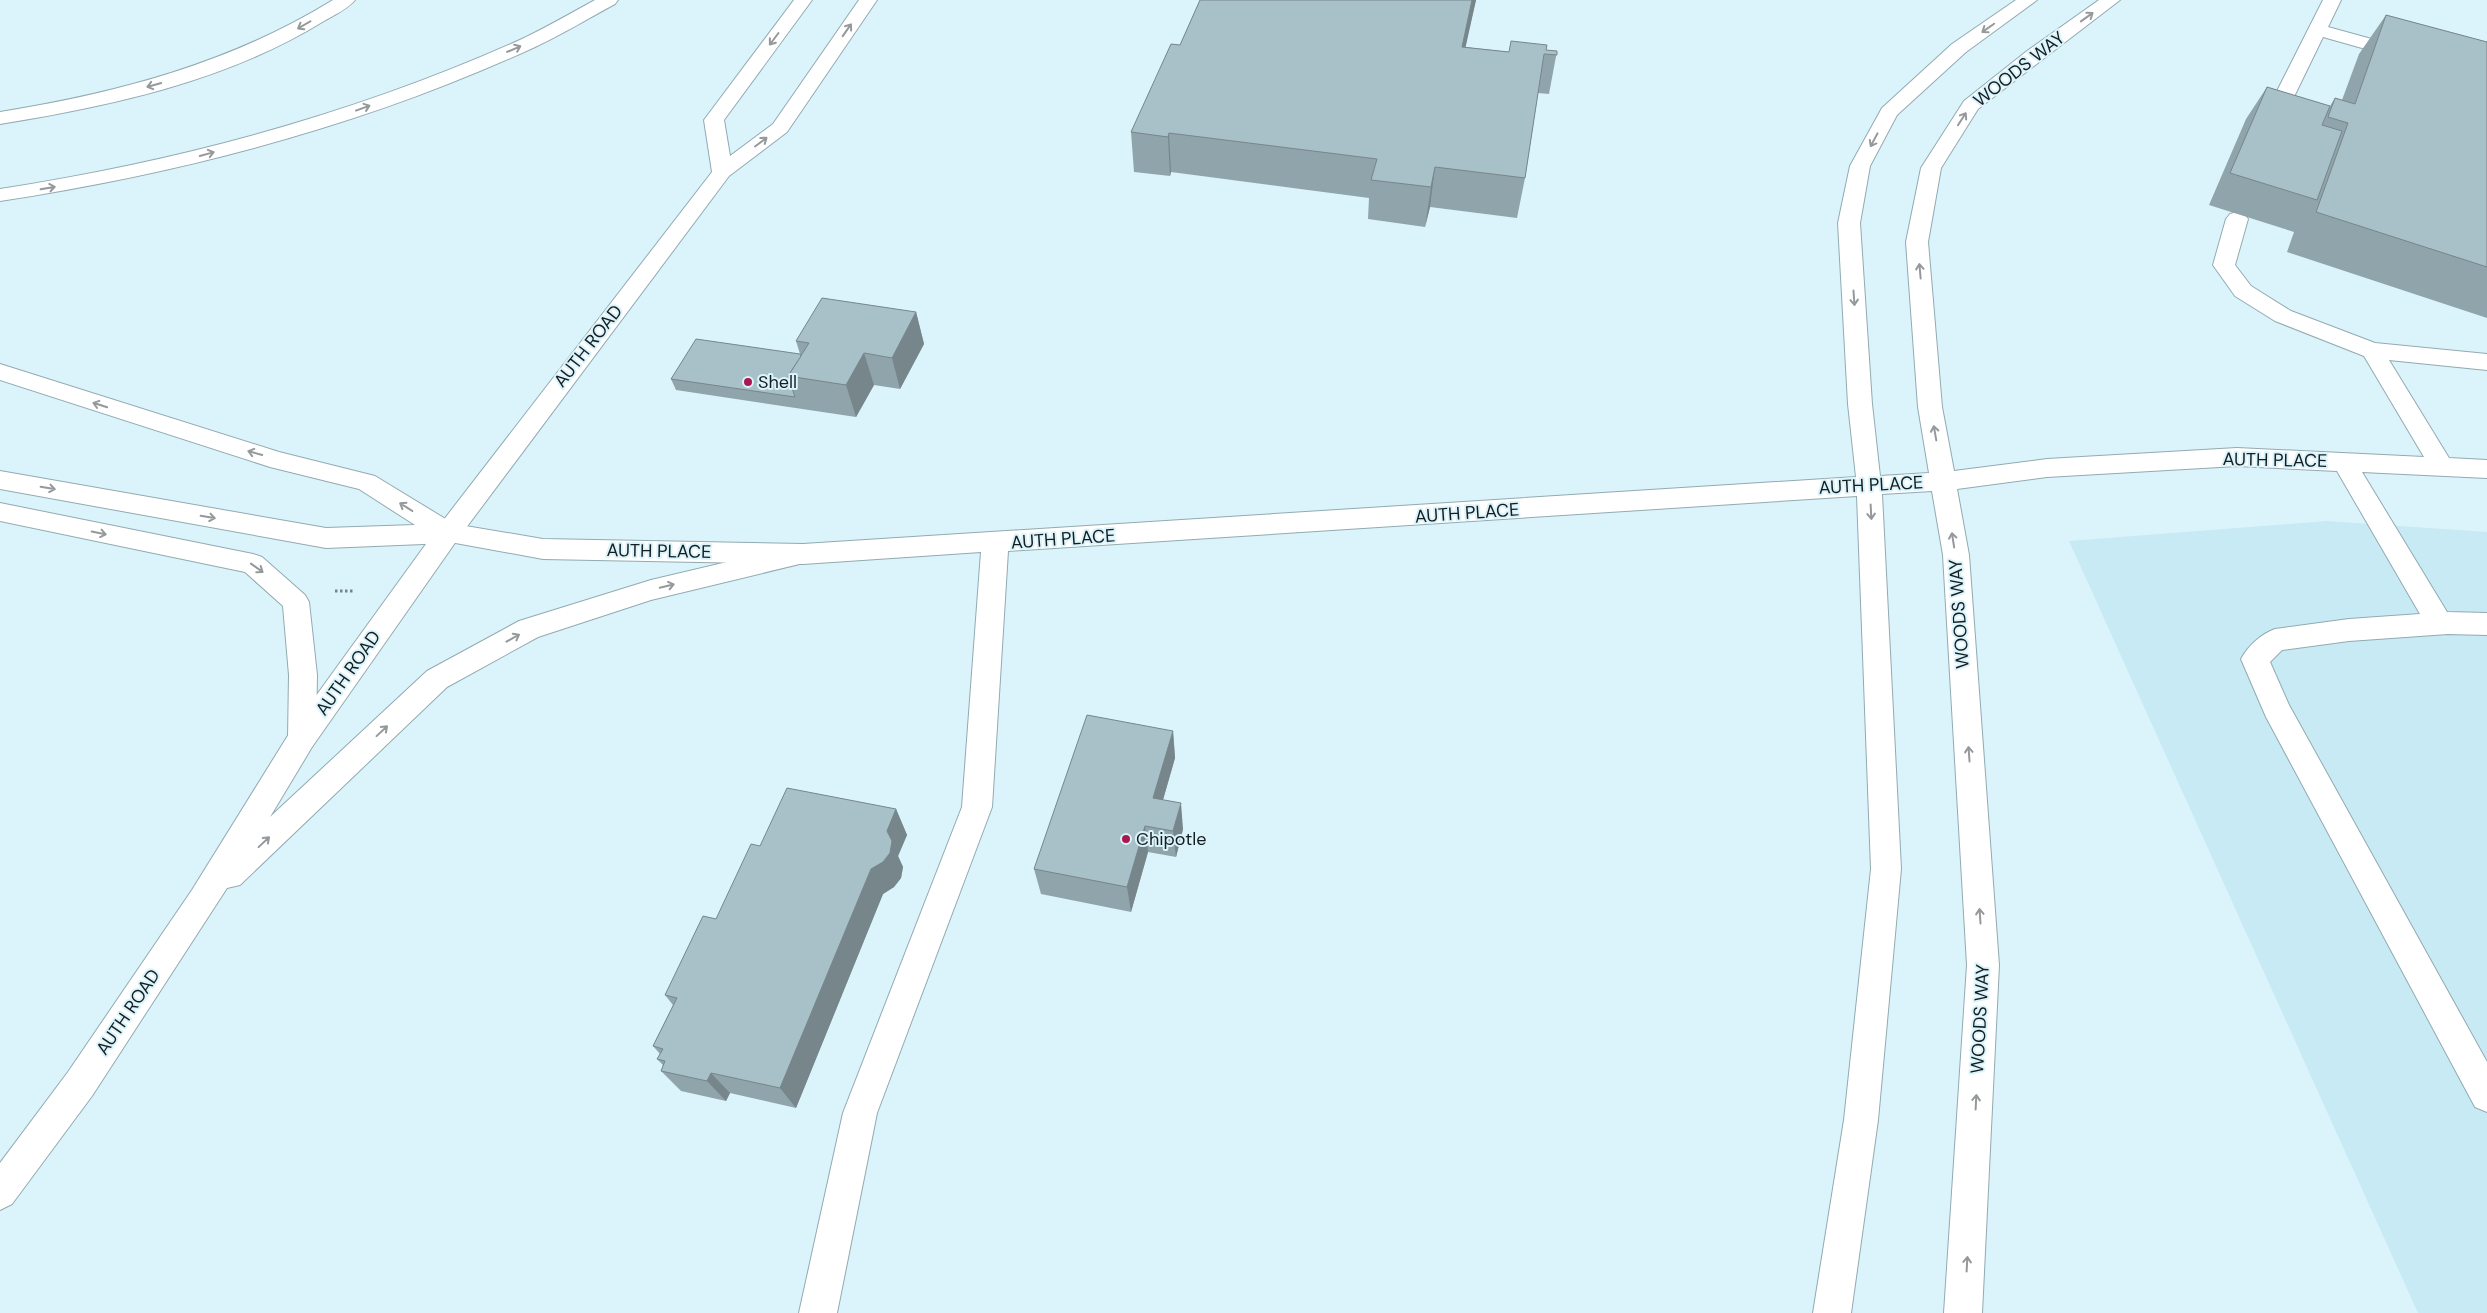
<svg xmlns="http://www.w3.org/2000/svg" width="2487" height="1313" viewBox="0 0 2487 1313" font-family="'DM Sans',sans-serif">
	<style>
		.built { fill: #c8eaf4 }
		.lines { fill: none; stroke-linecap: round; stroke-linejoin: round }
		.minor-casing { stroke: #92aab1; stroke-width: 2 }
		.major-casing { stroke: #92aab1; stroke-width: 2 }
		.highway-casing { stroke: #92aab1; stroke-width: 2 }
		.path { stroke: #74858a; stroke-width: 3; stroke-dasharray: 2.5 2.5; stroke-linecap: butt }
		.minor { fill: #fff; fill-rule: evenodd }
		.major { fill: #fff; fill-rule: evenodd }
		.highway { fill: #fff; fill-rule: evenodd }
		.wall { fill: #90a5ab }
		.shaded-wall { fill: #76868b }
		.building { fill: #a8c0c7; stroke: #76868b }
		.oneway { stroke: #95999b }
		.poi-dot { fill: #aa184f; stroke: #dbf4fb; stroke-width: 2 }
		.labels { text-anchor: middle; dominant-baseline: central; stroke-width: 4; stroke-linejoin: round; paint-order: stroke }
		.street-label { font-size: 18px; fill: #141d20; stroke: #dbf4fb }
		.poi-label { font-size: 18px; fill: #141d20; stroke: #dbf4fb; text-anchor: start }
	</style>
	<rect width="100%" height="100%" fill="#dbf4fb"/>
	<path class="built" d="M2327 521 2487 532V1313H2418L2069 541Z"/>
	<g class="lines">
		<defs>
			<g id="minor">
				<path d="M2016 0H2037L1966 52 1897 115 1870 166 1860 223 1872 404 1880 476 1929 473 1918 407 1906 242 1921 168 1964 101 2027 51 2099 0H2120L1978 109 1941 168 1928 242 1942 407 1954 471 2047 459 2237 448 2424 457 2364 356 2275 321 2235 296 2213 265 2226 219 2230 214 2237 212 2244 214 2248 219 2235 265 2251 286 2291 311 2375 343 2487 354V370L2389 360 2449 458 2487 460V478L2362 472 2447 612 2487 613V635L2448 634 2349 641 2282 650 2270 662 2289 705 2487 1062V1112L2475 1107 2266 717 2241 659C2248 646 2261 634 2275 629L2349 619 2420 614 2337 471 2237 466 2047 477 1957 489 1969 555 1999 965 1982 1313H1944L1967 965 1943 555 1932 491 1882 494 1901 869 1878 1120 1851 1313H1813L1844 1120 1871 869 1857 496 1008 551 992 807 877 1113 837 1313H799L843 1113 962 807 981 552 803 564 543 559 439 540 435 533 439 526 448 523 543 539 803 544 1856 477 1848 404 1838 223 1850 166 1882 108 1952 44Z"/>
				<path d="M2323 0H2341L2328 27 2408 49 2410 53 2408 57 2401 59 2323 37 2290 105 2287 109H2273L2270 105Z"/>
			</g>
			<path id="major" d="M794 0H812L724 120 730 156 773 124 859 0H877L787 132 729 176 457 540 312 747 270 817 427 671 519 621 651 580 803 544 812 547 816 554 812 561 651 600 538 637 447 687 240 885 227 888 92 1096 12 1204 0 1210V1163L68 1072 192 890 292 729 439 526 712 172 704 120Z"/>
			<g id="highway">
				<path d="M333 0H355C348 9 334 15 324 21 227 81 111 106 0 124V112C118 93 231 63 333 0Z"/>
				<path d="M595 0H618L615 4C589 18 563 34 535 47 366 125 184 173 0 201V189C180 161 356 114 522 39 547 27 571 13 595 0Z"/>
				<path d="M0 364 279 452 375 476 457 526 461 533 457 540 448 543 326 548 0 489V471L326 528 415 525 359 489 270 467 0 380Z"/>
				<path d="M0 503 253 554 262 557 305 595 309 602 317 675 316 738 312 747 302 750 292 747 288 738 289 675 283 606 245 572 0 521Z"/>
			</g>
		</defs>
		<use href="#minor" class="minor-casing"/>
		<use href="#major" class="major-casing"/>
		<use href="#highway" class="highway-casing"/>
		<path class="path" d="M335 591H355"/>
		<use href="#minor" class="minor"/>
		<use href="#major" class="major"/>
		<use href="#highway" class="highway"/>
	</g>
	<g class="wall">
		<path d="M1200 0H1476L1465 47 1509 52 1546 50 1557 51 1549 94 1538 93 1525 178 1517 218 1430 207 1425 227 1368 219 1369 198 1171 172 1170 176 1134 172 1131 132 1180 45Z"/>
		<path d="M2386 15 2487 42V318L2287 252 2294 232 2209 205 2246 119 2267 87 2330 106 2335 98 2342 100 2359 54Z"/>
		<path d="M916 312 924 344 900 389 874 385 856 417 676 390 671 379 800 354 796 341Z"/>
		<path d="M1173 731 1175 758 1163 800 1183 829 1176 857 1148 852 1131 912 1041 894 1034 869Z"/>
		<path d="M896 809 907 835 898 856 903 867 901 878 894 887 883 894 796 1108 730 1093 726 1101 681 1091 661 1071 663 1065 657 1059 660 1054 653 1046 673 1005 665 995 716 919 760 846Z"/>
	</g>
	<g class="shaded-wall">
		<path d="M1472 0H1476L1457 86 1462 47Z"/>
		<path d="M1169 133 1171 172 1170 176 1168 137Z"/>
		<path d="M1435 167 1430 207 1425 227 1431 187Z"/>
		<path d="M916 312 924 344 900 389 892 358Z"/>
		<path d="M864 353 874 385 856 417 846 385Z"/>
		<path d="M1173 731 1175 758 1156 824 1153 798Z"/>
		<path d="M1181 803 1183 829 1176 857 1173 831Z"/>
		<path d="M896 809 907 835 898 856 903 867 901 878 894 887 883 894 796 1108 780 1088Z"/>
		<path d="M1145 826 1148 852 1131 912 1127 887Z"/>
		<path d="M711 1073 730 1093 726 1101 707 1081Z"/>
	</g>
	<g class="building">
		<path d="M1200 0H1472L1462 47 1509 52 1511 41 1547 45 1546 50 1557 51V55L1544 54 1525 178 1435 167 1431 187 1371 180 1377 159 1169 133 1168 137 1131 132 1171 44 1180 45Z"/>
		<path d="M2386 15 2487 42V267L2316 212 2348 123 2328 117 2335 98 2355 104Z"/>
		<path d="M2267 87 2330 106 2322 125 2342 131 2317 200 2230 173Z"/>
		<path d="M822 298 916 312 892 358 864 353 846 385 788 376 809 343 796 341Z"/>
		<path d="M696 339 800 354 801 356 788 376 795 397 671 379Z"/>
		<path d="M1087 715 1173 731 1153 798 1181 803 1173 831 1145 826 1127 887 1034 869Z"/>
		<path d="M787 788 896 809 887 831 892 841 890 853 883 862 871 869 780 1088 711 1073 707 1081 661 1071 665 1061 657 1059 663 1049 653 1046 677 998 665 995 703 916 716 919 751 844 760 846Z"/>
	</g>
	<defs><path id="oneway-shaft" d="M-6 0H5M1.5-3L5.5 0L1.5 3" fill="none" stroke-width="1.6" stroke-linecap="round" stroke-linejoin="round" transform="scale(1.25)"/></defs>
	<g class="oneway">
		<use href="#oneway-shaft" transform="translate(2087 17) rotate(-36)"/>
		<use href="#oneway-shaft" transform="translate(304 25) rotate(150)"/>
		<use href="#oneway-shaft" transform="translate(1988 28) rotate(145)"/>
		<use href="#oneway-shaft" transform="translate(847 30) rotate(-55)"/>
		<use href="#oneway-shaft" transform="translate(774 39) rotate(127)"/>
		<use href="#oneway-shaft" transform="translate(514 49) rotate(-23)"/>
		<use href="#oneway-shaft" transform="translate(154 85) rotate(164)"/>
		<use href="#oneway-shaft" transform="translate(363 108) rotate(-20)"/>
		<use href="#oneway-shaft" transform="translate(1962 119) rotate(-57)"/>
		<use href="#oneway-shaft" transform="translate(1874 140) rotate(118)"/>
		<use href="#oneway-shaft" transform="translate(761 142) rotate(-37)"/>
		<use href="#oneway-shaft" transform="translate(207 154) rotate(-15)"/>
		<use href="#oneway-shaft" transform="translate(48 188) rotate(-10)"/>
		<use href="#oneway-shaft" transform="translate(1920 271) rotate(-95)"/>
		<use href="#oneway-shaft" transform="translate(1854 298) rotate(86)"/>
		<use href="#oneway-shaft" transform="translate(100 405) rotate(-162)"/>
		<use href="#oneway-shaft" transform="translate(1935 433) rotate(-100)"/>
		<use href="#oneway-shaft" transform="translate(255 453) rotate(-164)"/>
		<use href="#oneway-shaft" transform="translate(48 488) rotate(10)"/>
		<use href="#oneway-shaft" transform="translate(406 507) rotate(-148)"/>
		<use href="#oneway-shaft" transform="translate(1871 512) rotate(87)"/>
		<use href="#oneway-shaft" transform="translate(208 517) rotate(10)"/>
		<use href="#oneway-shaft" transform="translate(99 533) rotate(11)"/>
		<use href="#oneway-shaft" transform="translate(1953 540) rotate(-99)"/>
		<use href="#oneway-shaft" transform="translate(257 568) rotate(36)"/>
		<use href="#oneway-shaft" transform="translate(667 586) rotate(-13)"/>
		<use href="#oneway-shaft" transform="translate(513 638) rotate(-29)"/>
		<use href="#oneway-shaft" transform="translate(382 731) rotate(-43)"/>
		<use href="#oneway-shaft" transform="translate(1969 754) rotate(-94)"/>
		<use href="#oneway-shaft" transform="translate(264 842) rotate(-43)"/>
		<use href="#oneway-shaft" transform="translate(1980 916) rotate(-94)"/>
		<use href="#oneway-shaft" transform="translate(1976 1102) rotate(-87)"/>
		<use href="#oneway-shaft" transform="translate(1967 1264) rotate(-87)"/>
	</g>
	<g class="poi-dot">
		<circle cx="748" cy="382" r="5"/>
		<circle cx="1126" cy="839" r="5"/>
	</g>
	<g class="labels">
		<g class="street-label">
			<text transform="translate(2019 69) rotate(-38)">WOODS WAY</text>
			<text transform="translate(588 346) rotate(-52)">AUTH ROAD</text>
			<text transform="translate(2275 460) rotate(1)">AUTH PLACE</text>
			<text transform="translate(1871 485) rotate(-3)">AUTH PLACE</text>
			<text transform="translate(1467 513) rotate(-4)">AUTH PLACE</text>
			<text transform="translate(1063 539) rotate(-4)">AUTH PLACE</text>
			<text transform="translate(659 551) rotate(1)">AUTH PLACE</text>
			<text transform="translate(1959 614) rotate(-94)">WOODS WAY</text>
			<text transform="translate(348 673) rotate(-55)">AUTH ROAD</text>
			<text transform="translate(128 1012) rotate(-56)">AUTH ROAD</text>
			<text transform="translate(1980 1019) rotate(-87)">WOODS WAY</text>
		</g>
		<g class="poi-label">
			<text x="758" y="382">Shell</text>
			<text x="1136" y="839">Chipotle</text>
		</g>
	</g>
</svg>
